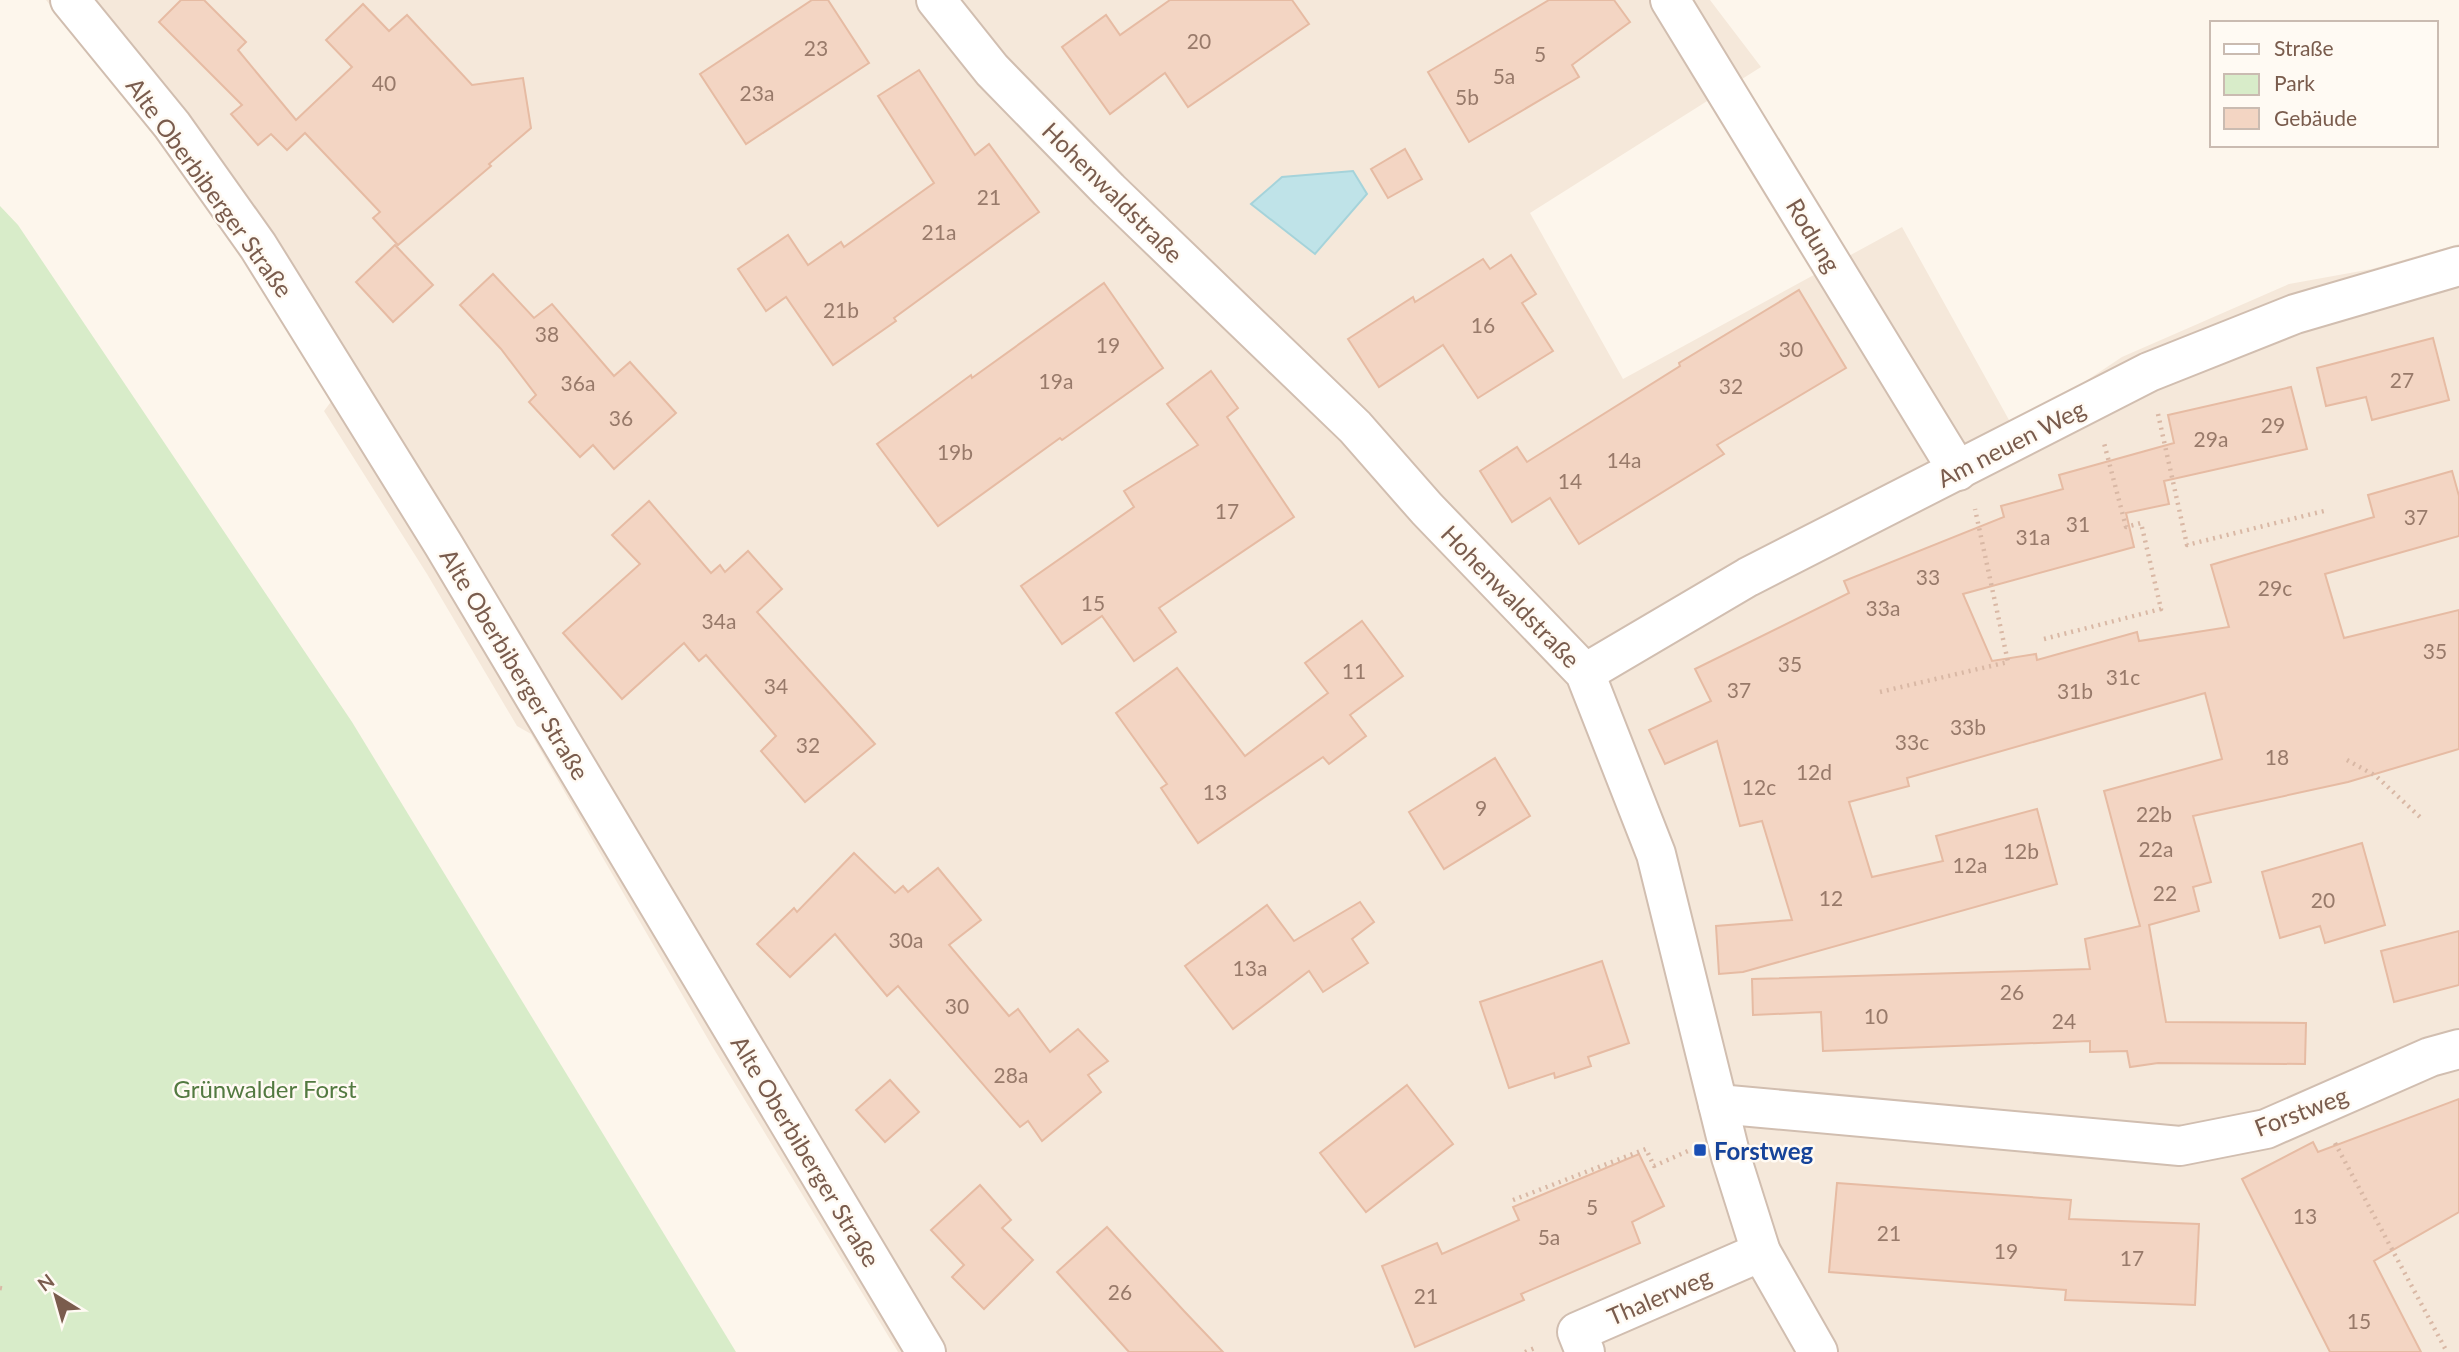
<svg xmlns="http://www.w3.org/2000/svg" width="2459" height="1352" viewBox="0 0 2459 1352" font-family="Lato,sans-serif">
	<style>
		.residential { fill: #f5e8da }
		.green { fill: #d8ecc9 }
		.water { fill: #bfe3e8; stroke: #a5d3da; stroke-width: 2 }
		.building { fill: #f3d5c3; stroke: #e6bba3; stroke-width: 2 }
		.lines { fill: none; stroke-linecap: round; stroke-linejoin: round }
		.minor-casing { stroke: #d1beb0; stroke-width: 42 }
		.path { stroke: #d9b8a5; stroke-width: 4.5; stroke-dasharray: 2 5; stroke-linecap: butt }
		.minor { stroke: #fff; stroke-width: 38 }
		.transit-dot { fill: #1a4fb4; stroke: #fffaf3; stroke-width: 2.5 }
		.labels { text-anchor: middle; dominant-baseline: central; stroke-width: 5; stroke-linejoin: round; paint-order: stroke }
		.number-label { font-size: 21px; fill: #987a6a }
		.street-label { font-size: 24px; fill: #7a5c4d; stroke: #fffaf3 }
		.park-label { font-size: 24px; fill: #537a41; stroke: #fffaf3 }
		.transit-label { font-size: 24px; font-weight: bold; fill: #164399; stroke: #fffaf3; text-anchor: start }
	</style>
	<rect width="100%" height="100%" fill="#fdf6ec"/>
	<path class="residential" d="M46 0H1710L1761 67 1530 213 1623 379 1902 227 2014 429 2122 357 2289 284 2372 269 2459 244V1352H898L712 1046 531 734 517 726 427 574 324 411 333 399 246 252Z"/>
	<path class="green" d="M0 206 18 225 352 722 736 1352H0Z"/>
	<path class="water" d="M1353 171 1367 194 1315 254 1251 204 1282 177Z"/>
	<g class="building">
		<path d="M181 0H204L246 42 238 50 296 120 352 67 326 40 363 4 389 31 407 15 472 85 523 78 531 128 489 164 491 166 398 245 373 218 380 212 305 133 287 150 271 134 258 145 231 114 242 105 159 22Z"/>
		<path d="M812 0H828L869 63 746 144 700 74Z"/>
		<path d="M1170 0H1292L1309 24 1188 107 1165 73 1110 114 1062 47 1106 15 1120 35Z"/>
		<path d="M1549 0H1614L1630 22 1572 65 1579 77 1469 142 1428 72Z"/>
		<path d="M919 70 975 155 989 144 1039 212 894 318 896 321 833 365 786 297 766 311 738 269 788 235 808 265 841 242 844 247 934 183 878 96Z"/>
		<path d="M1405 149 1422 179 1388 198 1371 169Z"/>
		<path d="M395 245 433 285 393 322 356 282Z"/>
		<path d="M1511 255 1536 294 1522 303 1553 351 1478 398 1443 345 1379 387 1348 339 1413 297 1415 302 1483 259 1490 269Z"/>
		<path d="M493 274 534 318 552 304 614 376 630 362 676 413 614 469 593 445 580 457 529 402 536 395 501 349 460 305Z"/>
		<path d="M1104 283 1163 368 1062 440 1060 438 938 526 877 444 971 375 972 378Z"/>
		<path d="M1799 290 1846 368 1717 445 1724 454 1579 544 1550 498 1512 522 1480 471 1517 447 1527 462 1680 366 1679 363Z"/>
		<path d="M2433 338 2449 400 2372 420 2366 397 2326 406 2317 368Z"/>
		<path d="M1211 371 1238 408 1227 417 1294 517 1159 608 1176 632 1134 661 1102 616 1062 644 1021 586 1134 507 1124 491 1198 445 1167 404Z"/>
		<path d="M2291 387 2307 449 2164 481 2169 504 2126 513 2134 547 1963 594 1992 661 2036 654 2037 660 2137 632 2139 641 2229 627 2211 565 2374 517 2368 495 2452 471 2459 496V536L2325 574 2344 638 2459 610V749L2348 782 2193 816 2211 882 2193 887 2199 911 2149 925 2166 1022 2306 1023 2305 1064 2158 1063 2130 1067 2127 1051 2090 1052V1041L1823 1051 1821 1012 1753 1015 1752 979 2090 969 2085 939 2140 926 2104 791 2222 759 2205 693 1907 778 1909 786 1849 802 1872 877 1943 861 1936 836 2037 809 2057 884 1743 972 1719 974 1716 926 1792 920 1762 821 1740 826 1717 741 1665 764 1649 730 1711 701 1695 669 1849 593 1844 581 2004 517 2001 506 2063 489 2059 475 2174 443 2168 415Z"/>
		<path d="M649 501 711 573 720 565 725 572 748 551 782 589 757 612 875 744 805 802 761 751 776 736 706 655 699 661 684 643 622 699 563 633 640 564 612 535Z"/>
		<path d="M1362 621 1403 676 1350 715 1366 736 1329 764 1323 757 1198 843 1161 788 1167 784 1116 713 1177 668 1245 756 1328 693 1305 663Z"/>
		<path d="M1495 758 1530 816 1444 869 1409 812Z"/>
		<path d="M2362 843 2385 925 2325 943 2320 926 2280 938 2262 872Z"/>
		<path d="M854 853 895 893 903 886 908 892 938 868 981 920 949 945 1009 1016 1018 1009 1050 1052 1078 1029 1108 1061 1088 1075 1101 1092 1042 1141 1028 1121 1020 1127 898 986 887 996 835 934 790 977 757 944 794 908 797 912Z"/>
		<path d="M1360 902 1374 922 1352 939 1368 963 1323 992 1309 971 1233 1029 1185 966 1267 905 1294 941Z"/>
		<path d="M2459 931V985L2394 1002 2381 951Z"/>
		<path d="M1602 961 1629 1043 1588 1057 1591 1066 1555 1078 1554 1073 1509 1088 1480 1002Z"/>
		<path d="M890 1080 919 1112 885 1142 856 1110Z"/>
		<path d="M1407 1085 1453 1144 1366 1212 1320 1153Z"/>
		<path d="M2459 1099V1212L2374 1261 2421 1352H2330L2242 1179 2313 1142 2318 1152Z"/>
		<path d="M1639 1154 1664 1206 1632 1222 1640 1243 1521 1294 1524 1300 1415 1347 1382 1266 1437 1243 1442 1254 1519 1220 1513 1207Z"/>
		<path d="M1837 1183 2071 1200 2069 1219 2199 1224 2195 1305 2065 1300 2066 1290 1829 1272Z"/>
		<path d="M980 1185 1011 1220 1002 1228 1033 1260 984 1309 952 1277 964 1265 931 1230Z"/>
		<path d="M1107 1227 1184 1311 1223 1352H1129L1057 1272Z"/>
	</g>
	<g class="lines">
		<defs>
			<g id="minor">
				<path d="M70 0 172 125 258 246 443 544 926 1352"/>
				<path d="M936 0 992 70 1109 190 1355 427 1427 509 1585 673 1656 854 1731 1157 1761 1252 1818 1352"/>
				<path d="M1670 0 1958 471"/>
				<path d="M1585 673 1748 577 2149 372 2295 314 2459 266"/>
				<path d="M1718 1104 2180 1146 2266 1129 2430 1057 2459 1049"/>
				<path d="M1585 1352 1577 1332 1761 1252"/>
			</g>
		</defs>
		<use href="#minor" class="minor-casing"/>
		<g class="path">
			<path d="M2158 414 2187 545 2324 511"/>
			<path d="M2044 639 2161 609 2141 523 2126 527 2104 443"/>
			<path d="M1880 692 2008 662 1975 509"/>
			<path d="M2347 760 2376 776 2421 818"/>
			<path d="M2335 1143 2447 1352"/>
			<path d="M1513 1200 1646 1149 1654 1166 1688 1151"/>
			<path d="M0 1288 5 1289"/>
			<path d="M1525 1352 1537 1347"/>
		</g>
		<use href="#minor" class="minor"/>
	</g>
	<rect class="transit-dot" x="1693" y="1143" width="14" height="14" rx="3.5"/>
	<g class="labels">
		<g class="number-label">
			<text x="1199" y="40">20</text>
			<text x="816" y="47">23</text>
			<text x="1540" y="53">5</text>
			<text x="1504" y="75">5a</text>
			<text x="384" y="82">40</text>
			<text x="757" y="92">23a</text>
			<text x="1467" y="96">5b</text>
			<text x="989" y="196">21</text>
			<text x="939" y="231">21a</text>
			<text x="841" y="309">21b</text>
			<text x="1483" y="324">16</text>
			<text x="547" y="333">38</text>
			<text x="1108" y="344">19</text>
			<text x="1791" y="348">30</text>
			<text x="2402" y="379">27</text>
			<text x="1056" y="380">19a</text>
			<text x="578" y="382">36a</text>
			<text x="1731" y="385">32</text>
			<text x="621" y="417">36</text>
			<text x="2273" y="424">29</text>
			<text x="2211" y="438">29a</text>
			<text x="955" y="451">19b</text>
			<text x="1624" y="459">14a</text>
			<text x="1570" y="480">14</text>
			<text x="1227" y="510">17</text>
			<text x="2416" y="516">37</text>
			<text x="2078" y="523">31</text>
			<text x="2033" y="536">31a</text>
			<text x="1928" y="576">33</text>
			<text x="2275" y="587">29c</text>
			<text x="1093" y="602">15</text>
			<text x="1883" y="607">33a</text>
			<text x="719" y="620">34a</text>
			<text x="2435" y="650">35</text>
			<text x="1790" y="663">35</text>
			<text x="1354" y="670">11</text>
			<text x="2123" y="676">31c</text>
			<text x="776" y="685">34</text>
			<text x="1739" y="689">37</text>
			<text x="2075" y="690">31b</text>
			<text x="1968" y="726">33b</text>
			<text x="1912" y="741">33c</text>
			<text x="808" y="744">32</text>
			<text x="2277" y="756">18</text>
			<text x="1814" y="771">12d</text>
			<text x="1759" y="786">12c</text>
			<text x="1215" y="791">13</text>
			<text x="1481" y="807">9</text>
			<text x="2154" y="813">22b</text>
			<text x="2156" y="848">22a</text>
			<text x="2021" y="850">12b</text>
			<text x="1970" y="864">12a</text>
			<text x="2165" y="892">22</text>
			<text x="1831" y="897">12</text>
			<text x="2323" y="899">20</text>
			<text x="906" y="939">30a</text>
			<text x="1250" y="967">13a</text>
			<text x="2012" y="991">26</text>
			<text x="957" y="1005">30</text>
			<text x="1876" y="1015">10</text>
			<text x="2064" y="1020">24</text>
			<text x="1011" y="1074">28a</text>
			<text x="1592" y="1206">5</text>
			<text x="2305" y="1215">13</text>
			<text x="1889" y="1232">21</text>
			<text x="1549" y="1236">5a</text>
			<text x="2006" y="1250">19</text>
			<text x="2132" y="1257">17</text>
			<text x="1120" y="1291">26</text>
			<text x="1426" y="1295">21</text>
			<text x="2359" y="1320">15</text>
		</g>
		<g class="street-label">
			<text transform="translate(210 187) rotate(54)">Alte Oberbiberger Straße</text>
			<text transform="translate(1113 192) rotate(45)">Hohenwaldstraße</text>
			<text transform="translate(1814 235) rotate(59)">Rodung</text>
			<text transform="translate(2011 443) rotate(-27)">Am neuen Weg</text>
			<text transform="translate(1511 596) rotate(46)">Hohenwaldstraße</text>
			<text transform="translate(515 664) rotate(59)">Alte Oberbiberger Straße</text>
			<text transform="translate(2301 1111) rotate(-21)">Forstweg</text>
			<text transform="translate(806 1151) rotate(59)">Alte Oberbiberger Straße</text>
			<text transform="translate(1659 1296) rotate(-23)">Thalerweg</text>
		</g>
		<g class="park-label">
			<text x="265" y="1088">Grünwalder Forst</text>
		</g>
		<g class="transit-label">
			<text x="1714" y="1150">Forstweg</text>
		</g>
	</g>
	<rect x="2210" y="21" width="228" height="126" fill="#fffaf3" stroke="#cabbb1" stroke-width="2"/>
	<rect x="2224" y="44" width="35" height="10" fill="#ffffff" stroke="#cabbb1" stroke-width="2"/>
	<text x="2274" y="56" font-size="21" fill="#7a5c4d">Straße</text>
	<rect x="2224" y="74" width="35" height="21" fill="#d8ecc9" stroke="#cabbb1" stroke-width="2"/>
	<text x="2274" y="91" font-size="21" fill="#7a5c4d">Park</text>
	<rect x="2224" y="108" width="35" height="21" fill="#f3d5c3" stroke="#cabbb1" stroke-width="2"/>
	<text x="2274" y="126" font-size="21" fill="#7a5c4d">Gebäude</text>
	<g transform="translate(56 1296) rotate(323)" stroke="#fffaf3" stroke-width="5" paint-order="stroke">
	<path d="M0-5L12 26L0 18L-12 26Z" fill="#7a5c4d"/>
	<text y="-10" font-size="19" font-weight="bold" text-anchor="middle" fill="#7a5c4d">N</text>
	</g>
</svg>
